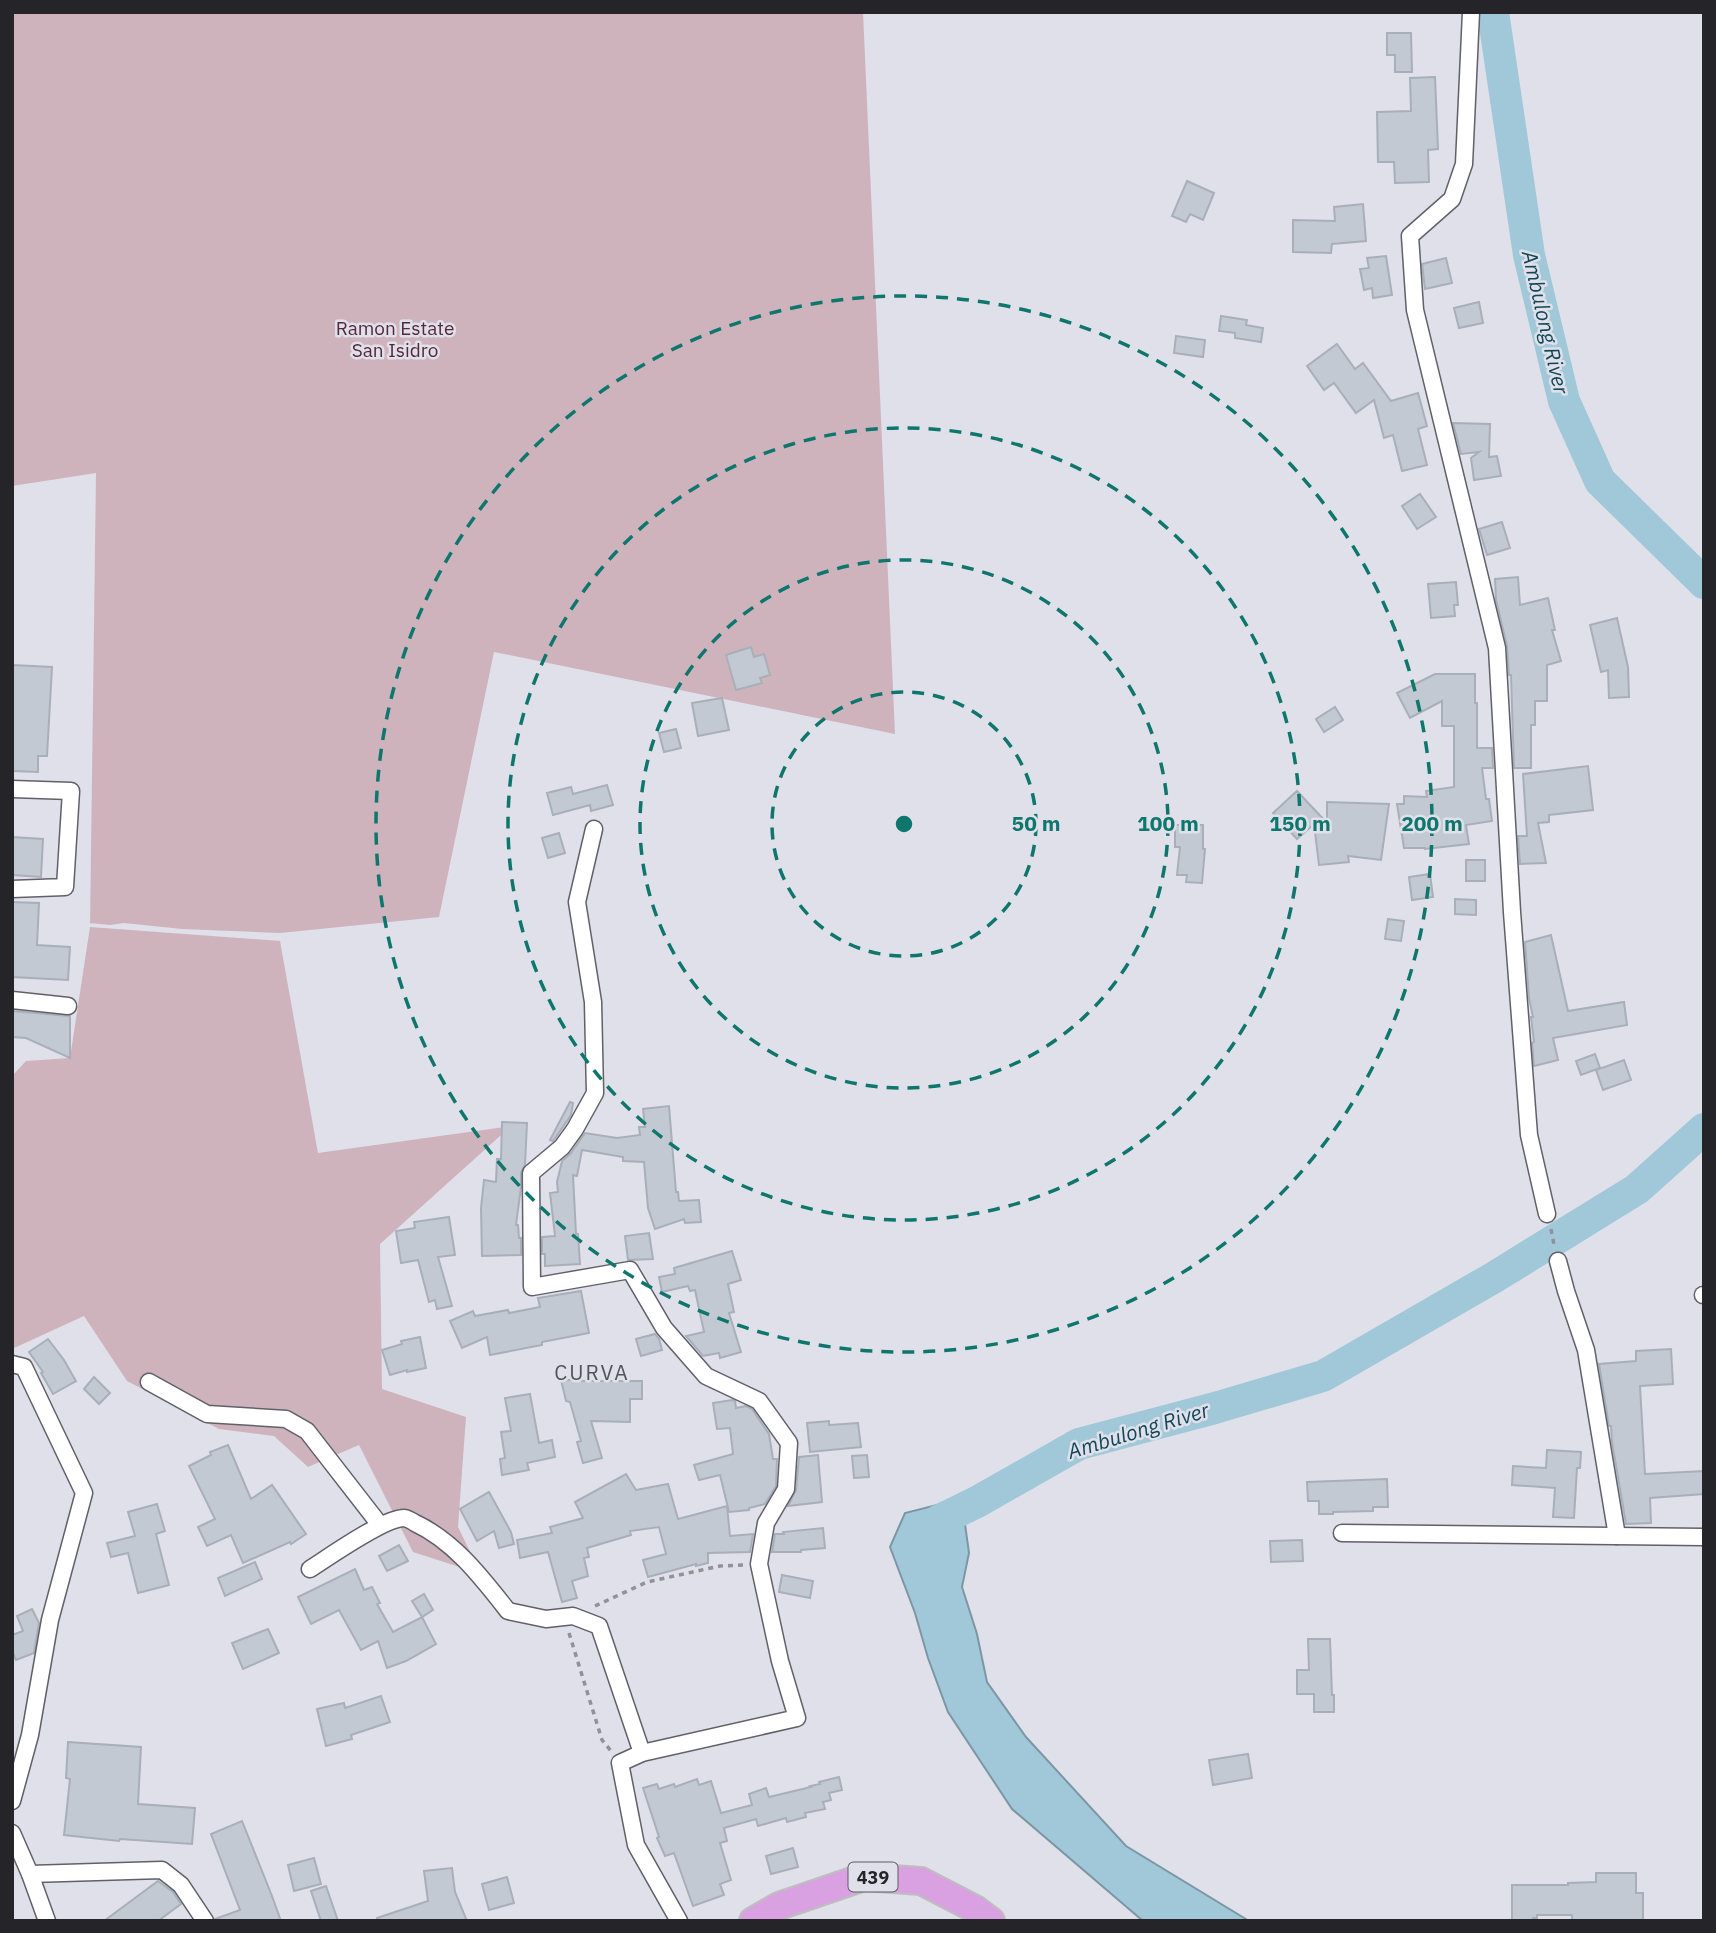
<svg xmlns="http://www.w3.org/2000/svg" width="1716" height="1933" viewBox="0 0 1716 1933" font-family="'IBM Plex Sans',sans-serif">
	<style>
		.green { fill: #ceb3bd }
		.water { fill: #a1c8d8; stroke: #7c97a4; stroke-width: 2 }
		.lines { fill: none; stroke-linecap: round; stroke-linejoin: round }
		.river { stroke: #a1c8d8; stroke-width: 32 }
		.building { fill: #c2c9d2; stroke: #a9afb8; stroke-width: 2 }
		.minor-casing { stroke: #616069; stroke-width: 19 }
		.primary-casing { stroke: #bebebf; stroke-width: 30 }
		.path { stroke: #919199; stroke-width: 3.5; stroke-dasharray: 5 5; stroke-linecap: butt }
		.minor { stroke: #fff; stroke-width: 16 }
		.primary { stroke: #d9a1e2; stroke-width: 26 }
		.ring { fill: none; stroke: #0f766e; stroke-width: 3.5; stroke-dasharray: 12 9 }
		.labels { text-anchor: middle; dominant-baseline: central; stroke-width: 5; stroke-linejoin: round; paint-order: stroke }
		.shield { fill: #e0e0ea; stroke: #5d5d63; stroke-width: 2 }
		.shield-label { font-size: 18px; font-weight: bold; fill: #252529 }
		.park-label { font-size: 19px; fill: #58273d; stroke: #e0e0ea }
		.water-label { font-size: 21px; font-style: italic; fill: #114658; stroke: #e0e0ea }
		.neighbourhood-label { font-size: 21px; letter-spacing: 2px; fill: #54535c; stroke: #e0e0ea }
		.centre { fill: #0f766e; stroke: #e0e0ea; stroke-width: 3.5 }
		.ring-label { font-size: 21px; text-anchor: middle; font-weight: bold; fill: #0f766e; stroke: #e0e0ea; stroke-width: 5; stroke-linejoin: round; paint-order: stroke }
	</style>
	<rect width="100%" height="100%" fill="#e0e0ea"/>
	<path class="green" d="M12 12H863L895 734 494 652 439 917 280 933 182 929 124 923 110 925 90 923V927L280 941 318 1153 511 1126 380 1244 382 1389 466 1417 458 1527 481 1574 413 1552 359 1445 308 1467 274 1436 219 1429 127 1381 84 1316 12 1349V1076L26 1061 70 1058 90 927 96 473 12 486Z"/>
	<path class="water" d="M968 1497 977 1502 965 1524 969 1553 962 1587 977 1634 987 1682 1026 1737 1126 1846 1249 1921H1143L1012 1809 948 1712 928 1658 915 1613 890 1547 905 1513Z"/>
	<g class="lines">
		<g class="river">
			<path d="M1493 12 1529 255 1564 401 1600 481 1704 583"/>
			<path d="M938 1521 977 1502 1079 1444 1215 1408 1323 1376 1493 1278 1637 1189 1704 1129"/>
		</g>
	</g>
	<g class="building">
		<path d="M1387 33H1411L1412 72H1395V55H1387Z"/>
		<path d="M1435 77 1438 149 1428 150 1429 182 1395 183 1394 162H1378L1377 112 1411 111 1410 78Z"/>
		<path d="M1187 181 1214 193 1203 220 1190 214 1186 222 1172 216Z"/>
		<path d="M1363 204 1366 241 1332 244 1331 253 1293 252V220L1335 221 1334 207Z"/>
		<path d="M1386 256 1392 295 1373 298 1372 288 1364 290 1360 269 1369 268 1367 258Z"/>
		<path d="M1446 258 1452 283 1425 289 1422 264Z"/>
		<path d="M1479 302 1483 323 1459 328 1454 308Z"/>
		<path d="M1221 316 1247 320 1246 325 1263 328 1261 342 1235 338V333L1219 331Z"/>
		<path d="M1176 336 1205 340 1203 357 1174 353Z"/>
		<path d="M1337 344 1355 369 1363 363 1391 401 1418 393 1427 426 1418 429 1427 465 1402 471 1393 435 1384 438 1374 400 1356 413 1334 383 1324 390 1307 366Z"/>
		<path d="M1453 423 1490 424 1489 457 1497 456 1501 476 1474 480 1471 458 1479 452 1461 454Z"/>
		<path d="M1420 494 1436 517 1417 529 1402 506Z"/>
		<path d="M1502 522 1510 548 1487 555 1479 529Z"/>
		<path d="M1518 577 1520 605 1548 598 1555 630H1552L1561 661 1547 665V701H1535V725H1531V768H1514L1511 675H1509L1507 646 1496 600 1495 579Z"/>
		<path d="M1456 582 1458 605H1454L1455 616 1431 618 1428 584Z"/>
		<path d="M1617 618 1628 667 1629 697 1609 698 1608 670 1601 672 1590 625Z"/>
		<path d="M751 647 754 657 764 654 770 675 760 678 762 683 736 690 726 655Z"/>
		<path d="M12 665 52 667 47 756H38V772L12 771Z"/>
		<path d="M1435 674H1475V703H1477V748H1492L1493 768H1482L1486 799H1489L1492 821 1466 825 1469 844 1425 849V848H1404L1397 804H1404V796L1427 797 1426 791 1454 787V726H1442V701L1410 718 1397 693Z"/>
		<path d="M722 698 729 730 698 736 692 703Z"/>
		<path d="M1335 707 1343 720 1324 732 1316 719Z"/>
		<path d="M676 729 681 748 664 752 659 733Z"/>
		<path d="M1588 766 1593 810 1549 815V822L1538 823 1546 863 1520 864 1518 836H1527L1523 774Z"/>
		<path d="M607 785 613 805 591 811 590 805 553 815 547 793 571 787 573 794Z"/>
		<path d="M1297 791 1327 823V802L1389 804 1381 860 1348 856 1349 862 1319 865 1314 824 1297 839 1273 813Z"/>
		<path d="M1175 825H1203V849H1205L1202 883 1186 882 1187 875H1177L1180 847H1175Z"/>
		<path d="M559 833 565 853 548 858 542 838Z"/>
		<path d="M12 837 43 839 41 877 12 875Z"/>
		<rect x="1466" y="860" width="19" height="21"/>
		<path d="M1430 874 1433 897 1412 900 1409 877Z"/>
		<path d="M1455 899 1476 900V915L1455 914Z"/>
		<path d="M12 902 39 903 37 945 70 947 68 980 12 977Z"/>
		<path d="M1388 919 1404 921 1401 941 1385 939Z"/>
		<path d="M1551 935 1568 1011 1624 1002 1627 1025 1553 1038 1558 1060 1534 1066 1532 1043 1534 1042 1531 1017H1533L1529 998 1525 942Z"/>
		<path d="M12 1011 70 1016V1058L26 1038 12 1037Z"/>
		<path d="M1595 1054 1600 1068 1581 1075 1576 1061Z"/>
		<path d="M1624 1060 1631 1080 1603 1090 1596 1070Z"/>
		<path d="M570 1102 573 1103 571 1115 553 1141 550 1140Z"/>
		<path d="M669 1106 676 1192H678L679 1201 699 1200 701 1222 685 1223 684 1219 655 1229 648 1208 644 1162 623 1161V1157L582 1150 577 1176 573 1175 576 1234H578L580 1264 545 1266V1254H542V1237L555 1236 550 1193 558 1192 557 1182 562 1161 571 1153 585 1133 617 1138 640 1135 639 1127H645L643 1109Z"/>
		<path d="M502 1122 527 1123 525 1165 521 1173V1187L516 1225H518L519 1238H521V1255L482 1256 481 1208 484 1180 496 1182 497 1159H501Z"/>
		<path d="M449 1217 455 1255 438 1257 452 1306 437 1309 435 1300 429 1302 418 1260 401 1263 396 1231 415 1228 414 1222Z"/>
		<path d="M649 1233 653 1259 628 1260 625 1236Z"/>
		<path d="M732 1251 741 1280 728 1284 734 1312 729 1313 741 1352 720 1358 719 1353 703 1356 686 1336 704 1332 695 1290 690 1291 688 1286 662 1292 659 1277 675 1274 674 1268Z"/>
		<path d="M581 1291 589 1333 542 1342V1345L490 1355 487 1337 462 1348 450 1321 473 1311 475 1316 508 1310 509 1313 540 1307 538 1298Z"/>
		<path d="M655 1334 659 1339 662 1350 641 1356 636 1339Z"/>
		<path d="M420 1337 426 1368 407 1372V1370L390 1375 382 1350 402 1344 401 1341Z"/>
		<path d="M48 1339 64 1360 76 1381 53 1394 41 1373 43 1372 29 1352Z"/>
		<path d="M1671 1349 1673 1384 1640 1386 1645 1474 1704 1471V1494L1650 1498 1651 1523 1626 1524 1612 1442 1611 1426H1609L1599 1364 1636 1361V1351Z"/>
		<path d="M94 1377 110 1393 99 1404 84 1389Z"/>
		<path d="M561 1380H582V1381H642V1399H630V1422L591 1421 602 1458 583 1463 577 1442 581 1441 570 1402 566 1401Z"/>
		<path d="M530 1394 539 1443 552 1440 555 1457 527 1463 529 1470 502 1475 500 1459 505 1458 501 1432 511 1431 505 1398Z"/>
		<path d="M732 1400 735 1401 736 1408 746 1406 752 1409 769 1434 773 1459H777L776 1486 765 1504 749 1508V1510L729 1512 720 1475 699 1480 694 1465 733 1454 730 1428 717 1429 713 1403Z"/>
		<path d="M829 1421V1425L858 1423 861 1447 810 1452 807 1423Z"/>
		<path d="M228 1445 251 1499 272 1485 306 1534 291 1544 290 1542 243 1563 231 1535 207 1546 198 1527 215 1519 189 1466 211 1455 210 1452Z"/>
		<path d="M1547 1450 1581 1452 1580 1468H1577L1574 1518 1553 1517 1555 1488 1512 1485 1513 1466 1546 1468Z"/>
		<path d="M818 1455 822 1502 788 1506 796 1490 799 1457Z"/>
		<path d="M867 1455 869 1477 854 1478 852 1456Z"/>
		<path d="M626 1474 636 1490 668 1484 678 1519 727 1506 730 1536 753 1534 750 1552 708 1553V1563L696 1566V1564L648 1577 643 1560 666 1554 659 1527 630 1531 631 1535 587 1548 589 1557 584 1558 588 1576 572 1581 577 1598 562 1602 548 1552 520 1558 517 1540 552 1533 550 1527 583 1518 575 1502Z"/>
		<path d="M1387 1479 1388 1507H1373V1511L1333 1512V1514H1319V1501H1308L1307 1482Z"/>
		<path d="M489 1492 511 1532 514 1544 499 1548 494 1531 477 1541 460 1509Z"/>
		<path d="M157 1504 165 1531 156 1534 169 1585 138 1593 128 1553 111 1557 107 1543 135 1536 128 1512Z"/>
		<path d="M823 1528 825 1548 801 1550V1552H772L775 1534H784L783 1532Z"/>
		<path d="M1302 1540 1303 1561 1271 1562 1270 1541Z"/>
		<path d="M399 1545 408 1561 387 1571 379 1556Z"/>
		<path d="M255 1562 262 1579 225 1596 218 1578Z"/>
		<path d="M355 1569 364 1590 372 1587 380 1603 377 1604 393 1632 422 1617 436 1644 406 1661 387 1668 378 1641 361 1650 339 1610 311 1624 298 1597Z"/>
		<path d="M782 1575 813 1581 810 1598 779 1592Z"/>
		<path d="M424 1594 433 1610 422 1617 412 1601Z"/>
		<path d="M32 1609 39 1623 34 1653 16 1660 12 1651V1635L23 1631 17 1616Z"/>
		<path d="M268 1629 279 1653 243 1669 232 1643Z"/>
		<path d="M1308 1639H1330L1332 1695H1334V1712H1314V1694H1297V1670H1309Z"/>
		<path d="M381 1696 390 1722 351 1735 352 1739 326 1746 317 1709 344 1703 345 1708Z"/>
		<path d="M68 1742 141 1747 138 1804 195 1808 192 1844 120 1839 119 1841 64 1835 70 1779 66 1778Z"/>
		<path d="M1248 1754 1252 1778 1213 1785 1209 1760Z"/>
		<path d="M839 1777 842 1790 829 1793 831 1800 823 1802 825 1809 805 1813 806 1817 787 1822 786 1818 758 1826 756 1819 724 1828 727 1841 720 1843 731 1880 720 1884 724 1895 693 1906 674 1853 665 1856 657 1838 659 1837 643 1788 657 1784 659 1789 674 1784 675 1787 697 1779 699 1785 711 1781 721 1813 752 1805 749 1794 766 1788 769 1797 811 1787 810 1786 820 1784 819 1782Z"/>
		<path d="M242 1821 272 1896 281 1921H215V1919L240 1910 211 1834Z"/>
		<path d="M793 1848 798 1867 771 1874 766 1856Z"/>
		<path d="M314 1858 321 1884 294 1891 288 1865Z"/>
		<path d="M452 1868 455 1892 467 1921H377V1918L428 1901 424 1871Z"/>
		<path d="M1596 1873H1636V1893H1643V1921H1572V1915H1537V1918H1533V1921H1512V1885H1568V1883L1596 1882Z"/>
		<path d="M507 1877 514 1903 489 1910 482 1884Z"/>
		<path d="M158 1881 173 1892 181 1904 158 1921H104Z"/>
		<path d="M326 1886 338 1921H321L311 1891Z"/>
	</g>
	<g class="lines">
		<defs>
			<g id="minor">
				<path d="M1471 12 1464 164 1452 199 1410 236 1415 310 1497 648 1512 912 1529 1135 1547 1214"/>
				<path d="M12 789 71 791 65 887 12 889"/>
				<path d="M594 829 577 902 593 1002 595 1093 575 1129 562 1147 531 1173 532 1287 630 1270 664 1328 706 1376 759 1401 789 1443 786 1489 766 1523 759 1564 780 1661 797 1718 642 1753 620 1763 636 1845 679 1921"/>
				<path d="M12 1000 68 1006"/>
				<path d="M1558 1261 1566 1291 1586 1350 1617 1536"/>
				<path d="M1703 1295H1704"/>
				<path d="M12 1364 24 1367 84 1493 50 1620 30 1735 12 1801"/>
				<path d="M149 1382 207 1414 286 1419 307 1431 380 1525"/>
				<path d="M1342 1533 1704 1537"/>
				<path d="M310 1569C329 1557 385 1517 405 1518 406 1518 414 1522 415 1523 454 1541 482 1578 508 1611L546 1619 573 1616 599 1626 642 1753"/>
				<path d="M12 1833 30 1874 47 1921"/>
				<path d="M30 1874 162 1870 181 1885 205 1921"/>
			</g>
			<path id="primary" d="M753 1921 779 1906 864 1877 921 1881 975 1909 991 1921"/>
		</defs>
		<use href="#minor" class="minor-casing"/>
		<use href="#primary" class="primary-casing"/>
		<g class="path">
			<path d="M1551 1229 1554 1245"/>
			<path d="M595 1606 647 1582 720 1566 744 1565"/>
			<path d="M569 1633 602 1740 611 1751"/>
		</g>
		<use href="#minor" class="minor"/>
		<use href="#primary" class="primary"/>
	</g>
	<g class="ring">
		<circle cx="904" cy="824" r="132"/>
		<circle cx="904" cy="824" r="264"/>
		<circle cx="904" cy="824" r="396"/>
		<circle cx="904" cy="824" r="528"/>
	</g>
	<g class="labels">
		<rect class="shield" x="848.5" y="1862.5" width="49" height="29" rx="5"/>
		<g class="shield-label">
			<text x="873" y="1877">439</text>
		</g>
		<g class="park-label">
			<text x="395" y="328">Ramon Estate<tspan x="395" dy="22">San Isidro</tspan></text>
		</g>
		<g class="water-label">
			<text transform="translate(1546 322) rotate(77)">Ambulong River</text>
			<text transform="translate(1138 1430) rotate(-17)">Ambulong River</text>
		</g>
		<g class="neighbourhood-label">
			<text x="592" y="1372">CURVA</text>
		</g>
	</g>
	<circle cx="904" cy="824" r="10" class="centre"/>
	<g class="ring-label">
		<text x="1036" y="831">50 m</text>
		<text x="1168" y="831">100 m</text>
		<text x="1300" y="831">150 m</text>
		<text x="1432" y="831">200 m</text>
	</g>
	<rect width="1716" height="1933" fill="none" stroke="#252529" stroke-width="28"/>
</svg>
